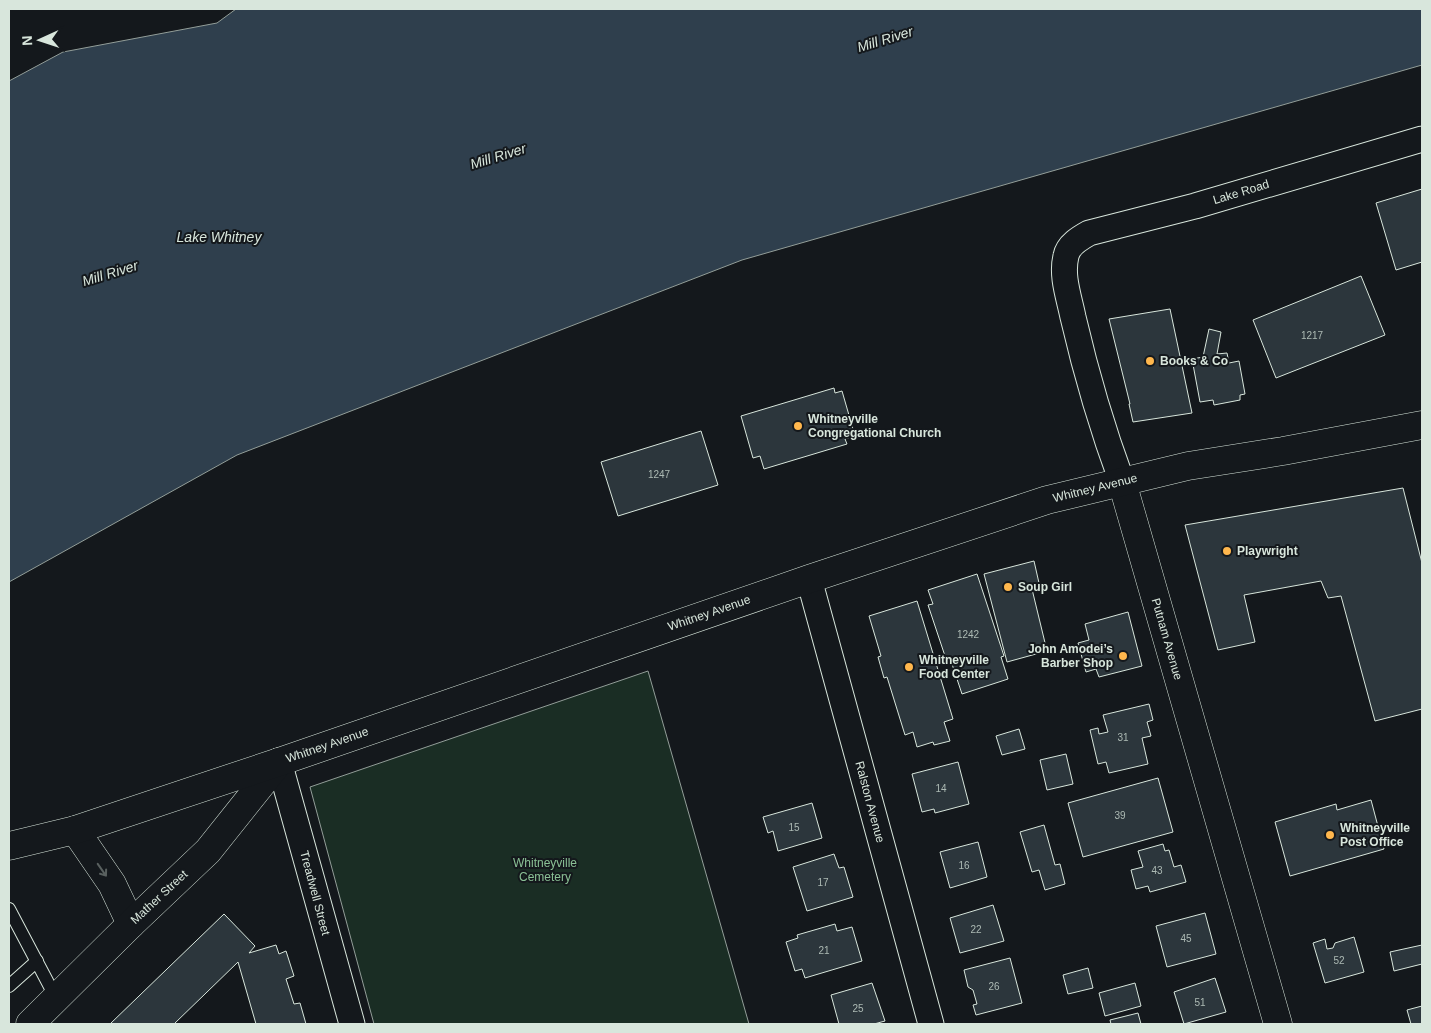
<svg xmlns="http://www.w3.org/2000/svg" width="1431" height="1033" viewBox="0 0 1431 1033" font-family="Arial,sans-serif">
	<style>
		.green { fill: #1a2d24; stroke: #939e99 }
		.water { fill: #2f3f4d; stroke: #939e99 }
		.building { fill: #2c363c; stroke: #d8e6dc }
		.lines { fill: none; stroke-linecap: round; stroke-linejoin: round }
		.service-casing { stroke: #d8e6dc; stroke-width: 14 }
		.minor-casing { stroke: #d8e6dc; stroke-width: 27 }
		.tertiary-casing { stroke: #d8e6dc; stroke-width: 29 }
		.secondary-casing { stroke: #d8e6dc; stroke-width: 29 }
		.primary-casing { stroke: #d8e6dc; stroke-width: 29 }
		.service { stroke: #14181c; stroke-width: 12 }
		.minor { stroke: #14181c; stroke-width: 25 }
		.tertiary { stroke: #14181c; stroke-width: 28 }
		.secondary { stroke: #14181c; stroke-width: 28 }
		.primary { stroke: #14181c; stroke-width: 28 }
		.oneway { stroke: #59605f }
		.poi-dot { fill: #ffb74d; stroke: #14181c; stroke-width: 2 }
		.labels { text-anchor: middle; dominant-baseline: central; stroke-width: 4; stroke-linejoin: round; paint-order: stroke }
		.number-label { font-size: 10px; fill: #adbab4 }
		.street-label { font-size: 12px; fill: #d8e6dc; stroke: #14181c }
		.poi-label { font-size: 12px; font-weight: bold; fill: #d8e6dc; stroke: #14181c; text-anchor: start }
		.park-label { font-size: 12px; fill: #8ac095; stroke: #14181c }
		.water-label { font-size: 14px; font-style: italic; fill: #d8e6dc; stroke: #14181c }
	</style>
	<rect width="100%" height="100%" fill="#14181c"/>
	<path class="green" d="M648 671 749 1024H374L310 787Z"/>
	<path class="water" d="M236 9H1422V65L742 260 237 455 9 582V81L63 52 217 23Z"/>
	<g class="building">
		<path d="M1422 189V262L1396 270 1376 203Z"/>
		<path d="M1361 276 1385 335 1276 378 1253 320Z"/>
		<path d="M1170 309 1192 413 1133 422 1129 404H1130L1109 319Z"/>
		<path d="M1209 329 1221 332 1217 354 1227 353 1229 363 1239 361 1245 394 1240 395V400L1214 405 1213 400 1200 402 1192 359 1203 357Z"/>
		<path d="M834 388 835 393 842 391 855 436 845 439 847 444 764 469 760 456 753 458 741 416Z"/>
		<path d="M701 431 718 485 618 516 601 462Z"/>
		<path d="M1403 488 1422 563V709L1375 721 1341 596 1328 598 1321 581 1244 595 1255 642 1218 650 1185 525Z"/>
		<path d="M1034 561 1039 583 1031 585 1047 651 1007 662 984 574Z"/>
		<path d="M977 574 1004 656 1001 657 1008 679 962 694 950 658 946 659 928 605 933 604 928 590Z"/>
		<path d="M917 601 953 719 944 722 950 741 934 745 933 742 917 747 913 732 905 735 887 677 884 678 878 657 881 656 869 616Z"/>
		<path d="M1128 612 1142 666 1099 677 1096 669 1086 672 1078 643 1089 640 1085 624Z"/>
		<path d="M1149 704 1153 720 1147 722 1151 736 1142 738 1148 764 1109 773 1106 762 1098 764 1090 730 1098 728 1099 734 1108 732 1103 715Z"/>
		<path d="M1019 729 1025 749 1002 755 996 736Z"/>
		<path d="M1066 754 1073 784 1047 790 1040 760Z"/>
		<path d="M958 762 969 804 935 813 934 809 922 812 912 774Z"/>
		<path d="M1158 778 1173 832 1083 857 1068 803Z"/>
		<path d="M1371 800 1384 849 1290 876 1275 822 1336 804 1337 810Z"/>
		<path d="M812 803 822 838 778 851 773 831 768 833 763 817Z"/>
		<path d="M1044 825 1055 865 1060 864 1065 884 1045 890 1039 870 1032 872 1020 832Z"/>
		<path d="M978 842 987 877 950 888 940 852Z"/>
		<path d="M1163 844 1165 851 1169 850 1174 867 1181 865 1186 882 1150 892 1148 886 1136 889 1131 870 1143 867 1138 851Z"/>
		<path d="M834 854 839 868 844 867 853 897 807 911 793 867Z"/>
		<path d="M993 905 1004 941 960 953 950 918Z"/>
		<path d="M1205 913 1216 954 1167 967 1156 926Z"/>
		<path d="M224 914 255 946 249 953 276 945 279 954 286 951 294 976 286 979 294 1004 300 1003 306 1024H256L238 962 174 1024H110Z"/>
		<path d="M835 924 837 931 852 927 862 961 805 978 802 969 795 971 786 942 798 938 797 935Z"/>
		<path d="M1354 937 1364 972 1325 983 1313 943 1325 939 1327 949 1333 948 1335 943Z"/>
		<path d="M1422 945V964L1394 971 1390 952Z"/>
		<path d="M1010 958 1022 1003 976 1015 973 1005 977 1004 973 990 968 987 964 970Z"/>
		<path d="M1088 968 1093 988 1068 994 1063 975Z"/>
		<path d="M1215 978 1226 1012 1184 1024 1174 992Z"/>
		<path d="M872 983 885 1021 874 1024H839L831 995Z"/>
		<path d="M1135 983 1141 1006 1105 1016 1099 993Z"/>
		<path d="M1422 1006V1024H1411L1407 1010Z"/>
		<path d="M1138 1013 1141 1024H1111L1110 1020Z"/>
	</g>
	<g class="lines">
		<defs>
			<g id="service">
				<path d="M9 909 56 998"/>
				<path d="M9 986 37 961"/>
			</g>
			<g id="minor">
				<path d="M1122 482C1102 428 1086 373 1073 317 1069 297 1061 276 1066 256 1068 245 1080 238 1089 233L1195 206 1422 139"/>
				<path d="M809 579 931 1024"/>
				<path d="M279 762 352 1024"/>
			</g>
			<g id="tertiary">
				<path d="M75 830 112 884 131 924"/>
				<path d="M30 1024 131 924 208 851 279 762"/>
			</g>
			<path id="secondary" d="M1122 482 1278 1024"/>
			<path id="primary" d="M9 846 75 830 279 762 809 579 1047 500 1188 466 1283 451 1422 425"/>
		</defs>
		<use href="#service" class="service-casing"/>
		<use href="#minor" class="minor-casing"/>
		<use href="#tertiary" class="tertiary-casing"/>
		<use href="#secondary" class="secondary-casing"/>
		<use href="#primary" class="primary-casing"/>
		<use href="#service" class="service"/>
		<use href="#minor" class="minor"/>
		<use href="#tertiary" class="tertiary"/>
		<use href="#secondary" class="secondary"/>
		<use href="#primary" class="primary"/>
	</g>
	<defs><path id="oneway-shaft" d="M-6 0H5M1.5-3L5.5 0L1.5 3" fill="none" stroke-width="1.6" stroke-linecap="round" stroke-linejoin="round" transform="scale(1.25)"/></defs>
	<use class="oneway" href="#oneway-shaft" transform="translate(102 870) rotate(55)"/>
	<g class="poi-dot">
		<circle cx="1150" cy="361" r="5"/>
		<circle cx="798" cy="426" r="5"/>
		<circle cx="1227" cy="551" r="5"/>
		<circle cx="1008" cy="587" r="5"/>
		<circle cx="1123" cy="656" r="5"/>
		<circle cx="909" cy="667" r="5"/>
		<circle cx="1330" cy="835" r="5"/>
	</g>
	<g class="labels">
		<g class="number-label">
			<text x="1312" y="335">1217</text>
			<text x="659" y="474">1247</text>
			<text x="968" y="634">1242</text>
			<text x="1123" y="737">31</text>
			<text x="941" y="788">14</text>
			<text x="1120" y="815">39</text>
			<text x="794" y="827">15</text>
			<text x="964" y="865">16</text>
			<text x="1157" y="870">43</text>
			<text x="823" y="882">17</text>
			<text x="976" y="929">22</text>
			<text x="1186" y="938">45</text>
			<text x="824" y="950">21</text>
			<text x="1339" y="960">52</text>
			<text x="994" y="986">26</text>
			<text x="1200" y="1002">51</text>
			<text x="858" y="1008">25</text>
		</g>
		<g class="street-label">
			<text transform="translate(1241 192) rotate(-17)">Lake Road</text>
			<text transform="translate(1095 488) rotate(-14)">Whitney Avenue</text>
			<text transform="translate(709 613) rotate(-19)">Whitney Avenue</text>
			<text transform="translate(1167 639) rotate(74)">Putnam Avenue</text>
			<text transform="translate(327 745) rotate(-19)">Whitney Avenue</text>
			<text transform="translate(870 802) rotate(75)">Ralston Avenue</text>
			<text transform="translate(315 893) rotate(75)">Treadwell Street</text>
			<text transform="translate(159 897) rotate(-43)">Mather Street</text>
		</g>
		<g class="poi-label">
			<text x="1160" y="361">Books &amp; Co</text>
			<text x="808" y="419">Whitneyville<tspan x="808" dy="14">Congregational Church</tspan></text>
			<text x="1237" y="551">Playwright</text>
			<text x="1018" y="587">Soup Girl</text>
			<text x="1113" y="649" text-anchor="end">John Amodei’s<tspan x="1113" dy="14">Barber Shop</tspan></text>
			<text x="919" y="660">Whitneyville<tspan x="919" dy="14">Food Center</tspan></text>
			<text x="1340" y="828">Whitneyville<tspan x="1340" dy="14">Post Office</tspan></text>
		</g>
		<g class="park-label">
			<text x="545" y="863">Whitneyville<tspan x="545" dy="14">Cemetery</tspan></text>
		</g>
		<g class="water-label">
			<text transform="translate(885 39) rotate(-17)">Mill River</text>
			<text transform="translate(498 156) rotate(-17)">Mill River</text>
			<text x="219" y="237">Lake Whitney</text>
			<text transform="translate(110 273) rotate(-17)">Mill River</text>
		</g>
	</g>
	<rect width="1431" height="1033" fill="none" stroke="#d8e6dc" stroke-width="20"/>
	<g transform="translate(40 40) rotate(267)" stroke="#14181c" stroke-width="4" paint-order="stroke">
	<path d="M0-4L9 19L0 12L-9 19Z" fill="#d8e6dc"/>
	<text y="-8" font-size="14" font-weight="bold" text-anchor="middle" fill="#d8e6dc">N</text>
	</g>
</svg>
